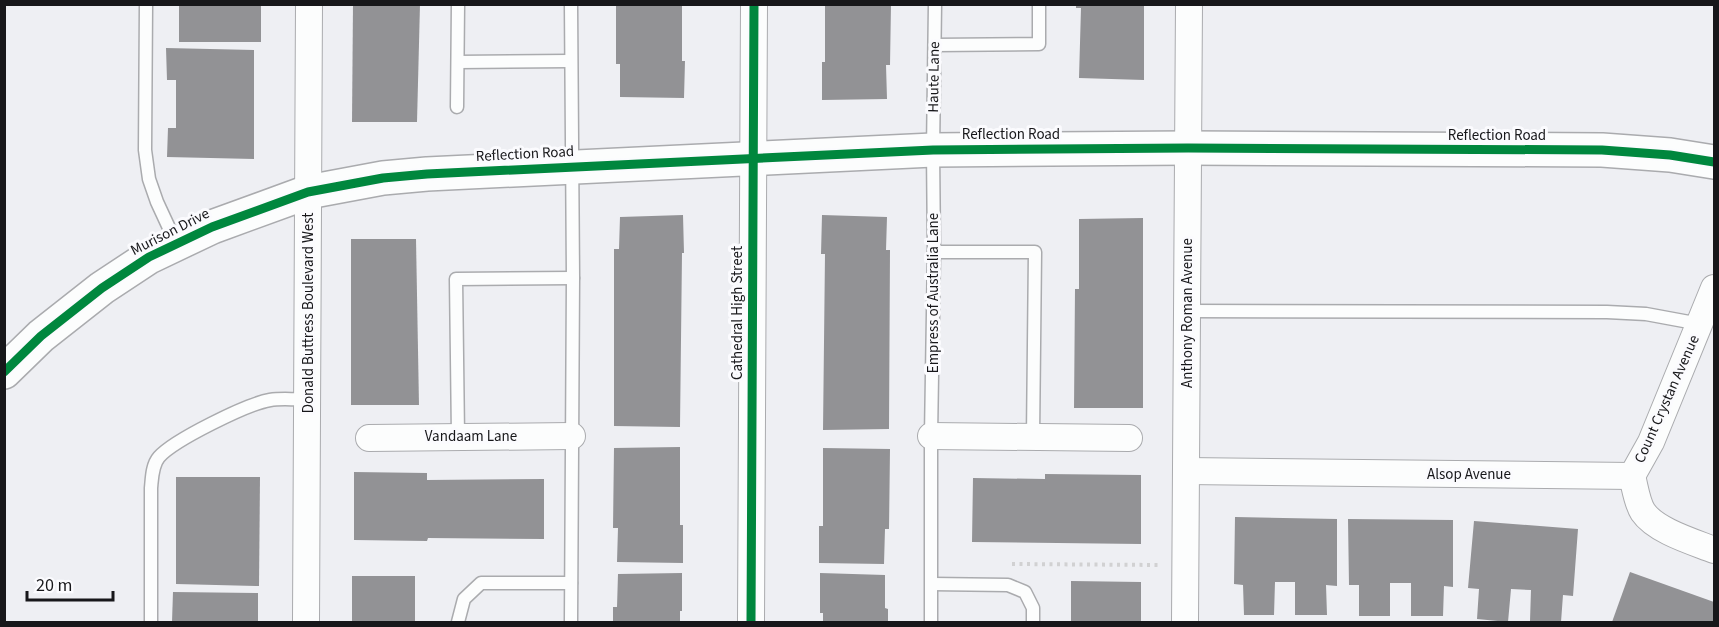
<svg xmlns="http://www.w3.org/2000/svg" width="1719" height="627" viewBox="0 0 1719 627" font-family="'Source Sans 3',sans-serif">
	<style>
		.building { fill: #929295 }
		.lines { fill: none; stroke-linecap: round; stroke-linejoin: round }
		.lane-casing { stroke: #aaabae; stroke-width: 15 }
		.street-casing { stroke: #aaabae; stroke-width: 28 }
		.secondary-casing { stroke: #aaabae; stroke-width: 36 }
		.path { stroke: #d1d1d2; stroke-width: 4; stroke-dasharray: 3 4.5; stroke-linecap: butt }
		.lane { stroke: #fcfdfd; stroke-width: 12 }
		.street { stroke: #fcfdfd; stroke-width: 26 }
		.secondary { stroke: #fcfdfd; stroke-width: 33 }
		.cycleway-casing { stroke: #fbfbfe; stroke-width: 13 }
		.cycleway { stroke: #00873e; stroke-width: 9 }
		.labels { text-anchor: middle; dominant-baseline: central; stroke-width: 6; stroke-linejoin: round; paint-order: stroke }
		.street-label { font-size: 15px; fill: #17171a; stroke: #fbfbfe }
	</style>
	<rect width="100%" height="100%" fill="#eeeff3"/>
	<g class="building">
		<rect x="179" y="4" width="82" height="38"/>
		<path d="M353 4H420L417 122H352Z"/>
		<path d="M616 4H682V61H685L684 98 620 97V64H616Z"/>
		<path d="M825 4H891L890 65H886L887 99 822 100V62H825Z"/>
		<path d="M1076 4H1144V80L1079 78 1081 8H1076Z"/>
		<path d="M166 48 254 50V159L167 157 168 128H176V80H167Z"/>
		<path d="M683 215 684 253H682L680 427 614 426V249H619L620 217Z"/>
		<path d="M822 215 887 217 886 250H890L889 429 823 430 825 254H821Z"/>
		<path d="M1143 218V408H1074L1075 289H1079V219Z"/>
		<path d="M351 239H416L419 405H351Z"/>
		<path d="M680 447V525H683V563L617 562 618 528H613L614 448Z"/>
		<path d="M823 448 890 449 889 529H885L884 564 819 563V526H823Z"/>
		<path d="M354 472 427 473V480L544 479V539L428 538 427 541 354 540Z"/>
		<path d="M1045 474 1141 475V544L972 542 973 478 1045 479Z"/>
		<path d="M176 477H260L259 586 176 584Z"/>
		<path d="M1235 517 1337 519V586L1326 585 1327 615H1295V582H1275L1274 615H1244L1243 585 1234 584Z"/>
		<path d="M1348 519 1453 520V587L1444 586 1443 616H1411V583H1390V616H1359V585H1349Z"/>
		<path d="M1474 521 1578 529 1573 596 1563 595 1561 622 1530 621 1531 590 1511 589 1508 622 1477 619 1479 589 1468 588Z"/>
		<path d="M1630 572 1714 602V622H1612Z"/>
		<path d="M682 573V611H680V622H613V607H617L618 574Z"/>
		<path d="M820 573 885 575V608L888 609V622H823V613H820Z"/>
		<rect x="352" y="576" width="63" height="46"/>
		<path d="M1071 581 1141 582V622H1071Z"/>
		<path d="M173 592 258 593V622H172Z"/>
	</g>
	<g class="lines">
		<defs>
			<g id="lane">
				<path d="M146 4 145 150 149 179 157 202 176 243"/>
				<path d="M571 4 573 278 571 622"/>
				<path d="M935 45 1039 44V4"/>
				<path d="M458 62 570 61"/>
				<path d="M457 107 458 4"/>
				<path d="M934 252H1035L1033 437"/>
				<path d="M1187 311 1607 312 1646 314 1700 324"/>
				<path d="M458 436 456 279 573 278"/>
				<path d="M932 584 1008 585 1025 592 1033 608V622"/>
				<path d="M151 622V488C152 478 152 465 159 457 174 440 247 404 270 400 282 398 295 400 307 399"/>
				<path d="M458 622 464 599 481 583H571"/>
				<path d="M931 622V436L934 252 933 150 935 4"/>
			</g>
			<g id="street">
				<path d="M931 436 1129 438"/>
				<path d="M369 438 572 436"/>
				<path d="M1186 471 1632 476"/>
				<path d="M1632 476 1651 442 1714 288"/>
				<path d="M1632 476C1635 487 1637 503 1643 512 1656 531 1694 542 1714 550"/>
				<path d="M306 622 309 4"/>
				<path d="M751 622 754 4"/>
				<path d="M1185 622 1189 4"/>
			</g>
			<path id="secondary" d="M4 372 41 336 102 288 149 257 212 227 308 192 383 178 427 174 933 150 1188 148 1602 150 1670 155 1714 162"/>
		</defs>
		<use href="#lane" class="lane-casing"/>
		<use href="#street" class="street-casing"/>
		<use href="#secondary" class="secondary-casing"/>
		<path class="path" d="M1012 564 1158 565"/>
		<use href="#lane" class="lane"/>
		<use href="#street" class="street"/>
		<use href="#secondary" class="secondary"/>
		<defs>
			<g id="cycleway">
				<path d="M4 372 41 336 102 288 149 257 212 227 308 192 383 178 427 174 933 150 1188 148 1602 150 1670 155 1714 162"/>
				<path d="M751 622 754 4"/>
			</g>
		</defs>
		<use href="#cycleway" class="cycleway-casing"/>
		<use href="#cycleway" class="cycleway"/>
	</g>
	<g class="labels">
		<g class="street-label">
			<text transform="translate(934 77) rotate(-89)">Haute Lane</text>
			<text x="1011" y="134">Reflection Road</text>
			<text x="1497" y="135">Reflection Road</text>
			<text transform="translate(525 154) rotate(-3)">Reflection Road</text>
			<text transform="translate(170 232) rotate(-27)">Murison Drive</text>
			<text transform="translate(933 293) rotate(-90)">Empress of Australia Lane</text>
			<text transform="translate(308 313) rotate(-90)">Donald Buttress Boulevard West</text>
			<text transform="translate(737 313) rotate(-90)">Cathedral High Street</text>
			<text transform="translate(1187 313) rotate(-90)">Anthony Roman Avenue</text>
			<text transform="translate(1667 399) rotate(-66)">Count Crystan Avenue</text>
			<text x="471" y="436">Vandaam Lane</text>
			<text x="1469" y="474">Alsop Avenue</text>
		</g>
	</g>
	<rect width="1719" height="627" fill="none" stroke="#17171a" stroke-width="12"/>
	<path d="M27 591v9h86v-9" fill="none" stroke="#17171a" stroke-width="3"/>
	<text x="36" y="591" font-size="18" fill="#17171a" stroke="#fbfbfe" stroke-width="4.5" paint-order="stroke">20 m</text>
</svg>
